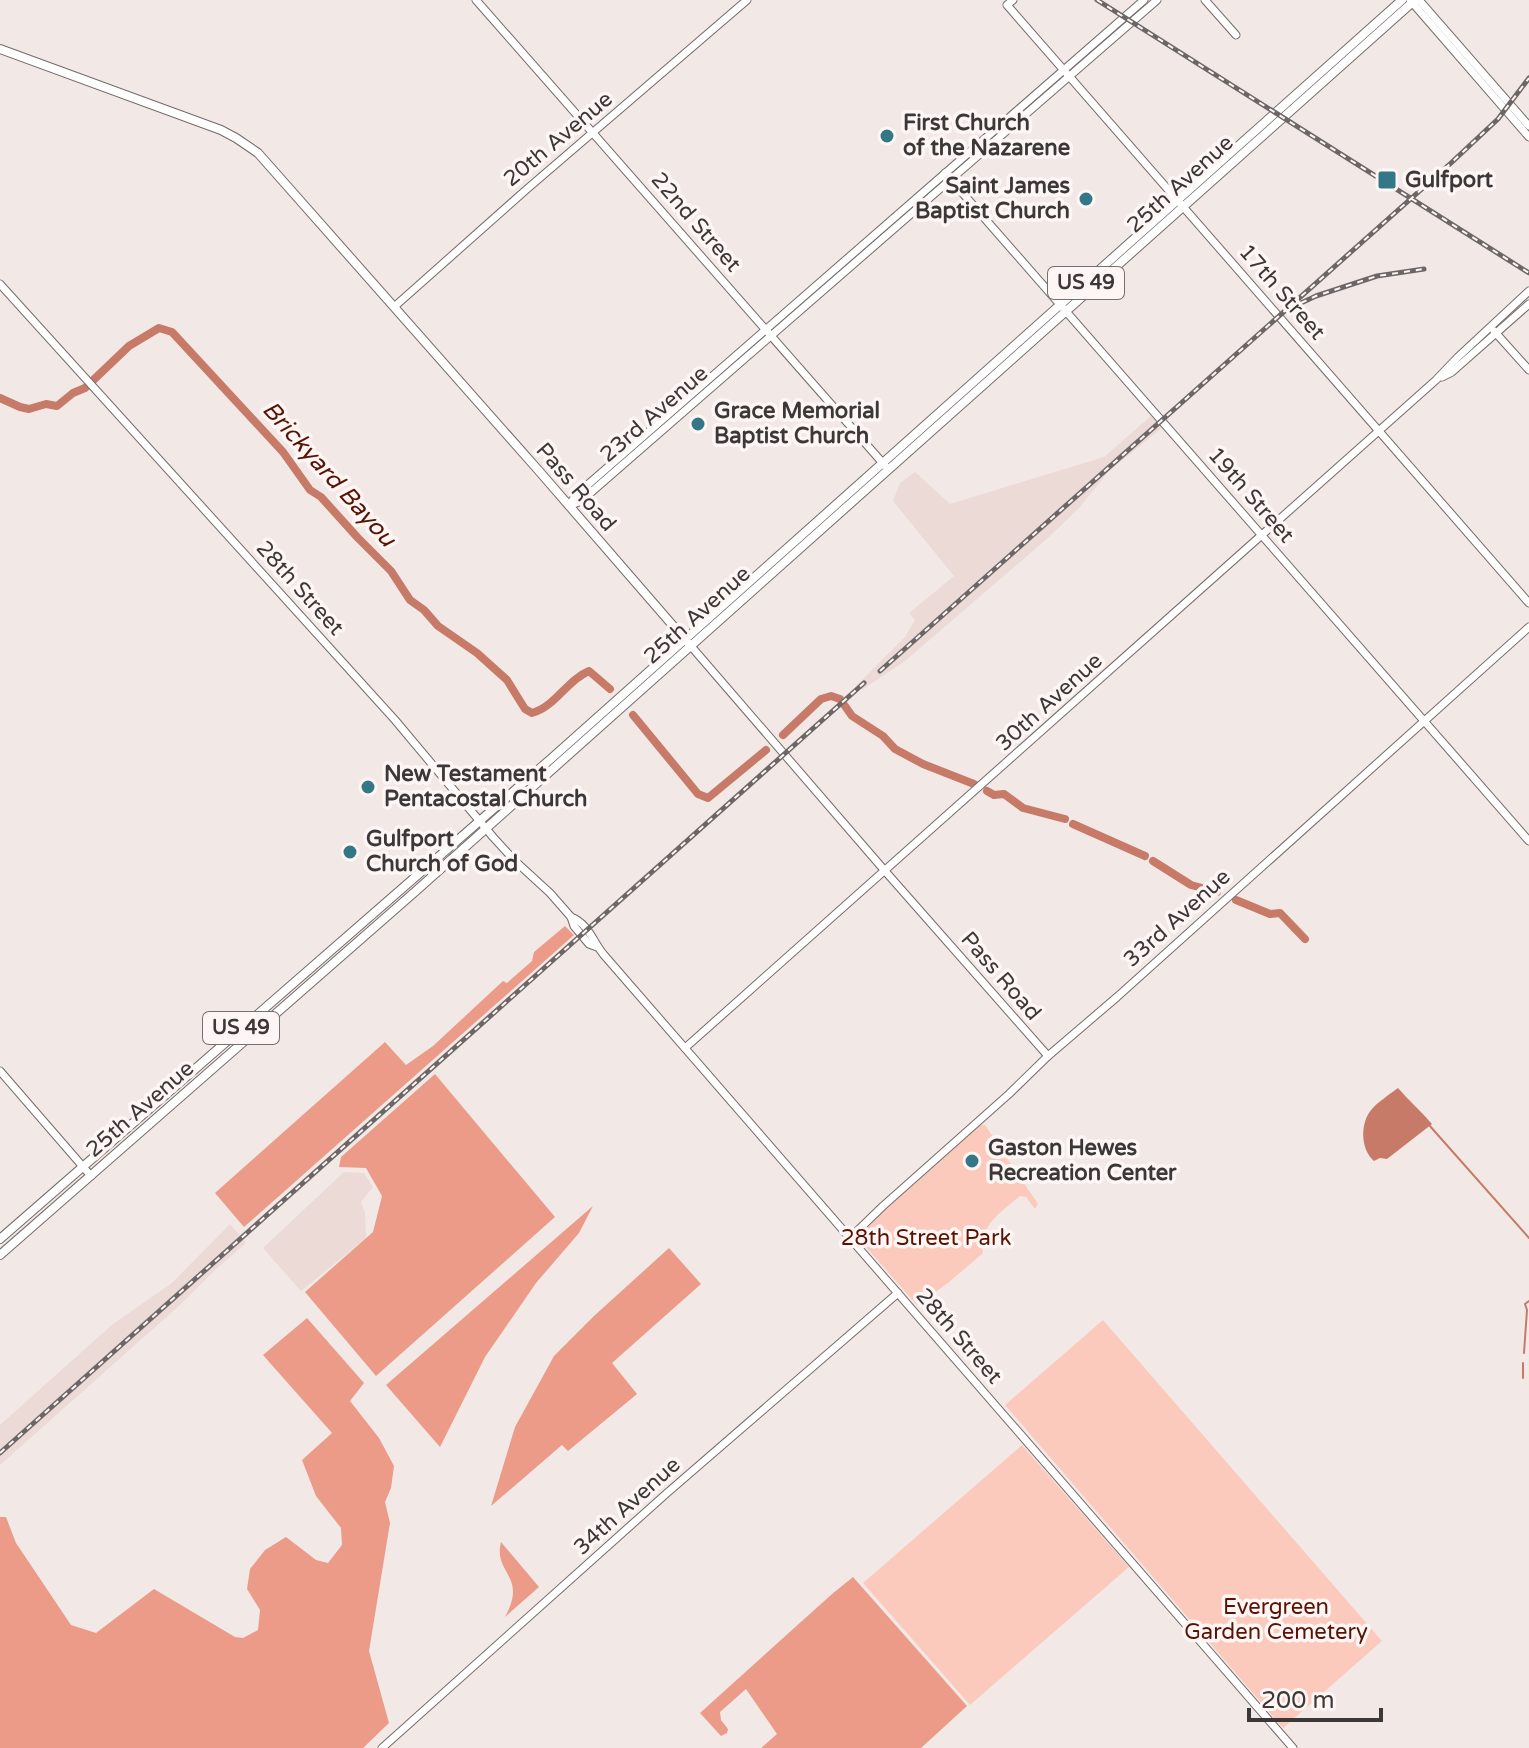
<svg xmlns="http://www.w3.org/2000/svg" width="1529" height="1748" viewBox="0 0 1529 1748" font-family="'Varela Round',sans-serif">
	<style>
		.built { fill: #ebdad6 }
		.green { fill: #fccabd }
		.forest { fill: #eb9b88 }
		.water { fill: #c77a68 }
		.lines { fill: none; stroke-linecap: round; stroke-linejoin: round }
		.stream { stroke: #c77a68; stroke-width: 2 }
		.river { stroke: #c77a68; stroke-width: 8 }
		.tertiary-casing { stroke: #736b69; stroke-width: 9 }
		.secondary-casing { stroke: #736b69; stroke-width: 9 }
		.primary-casing { stroke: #736b69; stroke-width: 10 }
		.tertiary { stroke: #fff; stroke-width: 7 }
		.secondary { stroke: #fff; stroke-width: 7 }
		.primary { stroke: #fff; stroke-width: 8 }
		.rail-casing { stroke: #6c6766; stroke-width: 5 }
		.rail { stroke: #fef6f4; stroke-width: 2; stroke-dasharray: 6; stroke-linecap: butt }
		.poi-dot { fill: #347887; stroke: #fef6f4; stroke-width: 3 }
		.labels { text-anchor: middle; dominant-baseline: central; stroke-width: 7; stroke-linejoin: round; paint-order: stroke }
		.shield { fill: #fef6f4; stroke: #767170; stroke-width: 2 }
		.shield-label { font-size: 20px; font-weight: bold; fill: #3b3837 }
		.poi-label { font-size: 22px; font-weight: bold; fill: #3b3837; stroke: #fef6f4; text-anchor: start }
		.street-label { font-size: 22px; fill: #3b3837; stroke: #fef6f4 }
		.park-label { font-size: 22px; fill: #591304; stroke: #fef6f4 }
		.water-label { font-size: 24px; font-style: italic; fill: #591304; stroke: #fef6f4 }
	</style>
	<rect width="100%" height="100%" fill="#f2e9e6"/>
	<g class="built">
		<path d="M1152 415 1162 428 1109 471 1079 508 1049 537 905 661 862 690 857 685 905 637 915 620 909 613 954 576 893 501 900 483 915 472 950 504 1104 457Z"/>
		<path d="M344 1172 364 1173 373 1187 361 1202 365 1213 366 1238 301 1291 263 1248Z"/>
		<path d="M230 1224 246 1243 215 1270 181 1304 0 1465V1425L113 1324 172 1283Z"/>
	</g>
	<g class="green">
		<path d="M979 1125H985L1038 1204 1035 1209 1026 1197 1020 1196C1001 1212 978 1226 983 1253L948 1283 917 1305 858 1238 886 1208Z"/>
		<path d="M1103 1320 1382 1641 1283 1728 1005 1405Z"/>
		<path d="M1022 1445 1129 1567 970 1705 863 1583Z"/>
	</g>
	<g class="forest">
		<path d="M565 926 574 935 244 1227 215 1193 385 1042 406 1065 433 1046 503 981 507 983 532 961 534 952Z"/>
		<path d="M435 1074 555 1217 376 1376 305 1292 373 1232 382 1196 366 1168 339 1167 341 1157Z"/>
		<path d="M593 1206 579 1233 536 1283 485 1357 440 1447 386 1385Z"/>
		<path d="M669 1248 701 1284 612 1363 637 1394 568 1451 562 1445 491 1506 515 1427 554 1356 594 1316Z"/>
		<path d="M307 1318 364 1383 350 1401 379 1438 394 1466 391 1488 385 1502 390 1523 369 1651 389 1723 363 1748H0V1517H6L16 1543 71 1625 96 1633 154 1589 235 1637 243 1638 258 1630 260 1610 247 1589 250 1569 265 1550 286 1537 316 1560 328 1563 342 1545 341 1528 316 1496 302 1460 332 1433 263 1355Z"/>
		<path d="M501 1542 539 1587 505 1617C528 1575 493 1574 501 1542Z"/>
		<path d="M853 1577 967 1706 921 1748H761L777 1734 746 1689 720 1712 721 1720 728 1729 727 1733 721 1736 700 1713 832 1594Z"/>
	</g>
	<path class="water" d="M1398 1088C1409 1101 1421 1111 1432 1124L1387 1159 1380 1158 1374 1161C1360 1149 1360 1122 1372 1109 1379 1101 1389 1095 1398 1088Z"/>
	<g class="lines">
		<g class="stream">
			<path d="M1429 1125 1529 1238"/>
			<path d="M1524 1353 1527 1310 1525 1304 1529 1301"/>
			<path d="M1523 1363V1378"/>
		</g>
		<g class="river">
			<path d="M0 398 20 407 29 409 46 404 57 406 73 393 85 388 129 346 159 328 172 332 283 452 310 490 321 497 358 538 391 571 410 600 424 610 438 626 477 653 507 680 525 709 532 713C555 707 567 680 589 671L610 689"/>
			<path d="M633 715 698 794 708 798 766 750"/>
			<path d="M783 735 821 699 831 696 840 699 852 716 883 736 895 749 923 764 974 784"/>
			<path d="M987 791 994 795 1004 794 1023 808 1065 819"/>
			<path d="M1073 824 1145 856"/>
			<path d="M1153 861 1191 885 1217 892"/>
			<path d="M1236 900 1270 914 1280 913 1305 939"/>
		</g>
		<defs>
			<g id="tertiary">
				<path d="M476 0 888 469"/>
				<path d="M1013 0 1007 5 1529 603"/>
				<path d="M1205 0 1236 35"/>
				<path d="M1410 0 1529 137"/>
				<path d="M1419 0 1529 126"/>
				<path d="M945 173 1529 841"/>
				<path d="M394 307 527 189 747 0"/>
				<path d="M570 504 576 495 1144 0"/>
				<path d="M569 506 581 501 1157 0"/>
				<path d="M885 871 1048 1056"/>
				<path d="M0 1071 91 1176"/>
				<path d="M850 1238 883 1206 1009 1094 1048 1056 1117 997 1529 627"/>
				<path d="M382 1748 667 1493 898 1293"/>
			</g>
			<g id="secondary">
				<path d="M0 284 395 720 493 837 514 860 550 893 571 917 574 926 589 944 597 947"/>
				<path d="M1494 331 1529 370"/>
				<path d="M1442 377 1452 372 1529 304"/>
				<path d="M690 645 885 871"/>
				<path d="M571 917C589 924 593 942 604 955L1293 1748"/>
				<path d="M685 1048 1436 380 1458 357 1529 291"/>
			</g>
			<g id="primary">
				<path d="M0 49 221 130 236 138 258 153 539 471 688 643"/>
				<path d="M0 1239 553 757 1402 0"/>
				<path d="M0 1255 417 890 1415 0"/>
			</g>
		</defs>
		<use href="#tertiary" class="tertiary-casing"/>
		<use href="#secondary" class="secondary-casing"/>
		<use href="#primary" class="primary-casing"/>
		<use href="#tertiary" class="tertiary"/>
		<use href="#secondary" class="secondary"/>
		<use href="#primary" class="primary"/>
		<defs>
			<g id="rail">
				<path d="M1097 0 1529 273"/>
				<path d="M1301 303 1316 296 1377 276 1424 269"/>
				<path d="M880 671 1451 163 1498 119 1529 78"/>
				<path d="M0 1453 864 683"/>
			</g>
		</defs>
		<use href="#rail" class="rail-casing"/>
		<use href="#rail" class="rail"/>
	</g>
	<g class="poi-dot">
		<circle cx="887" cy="136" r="8"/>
		<rect x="1377" y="170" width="20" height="20" rx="4"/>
		<circle cx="1086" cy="199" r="8"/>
		<circle cx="698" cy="424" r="8"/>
		<circle cx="368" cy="787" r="8"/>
		<circle cx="350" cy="852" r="8"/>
		<circle cx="972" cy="1161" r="8"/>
	</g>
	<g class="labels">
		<g class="shield">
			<rect x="1048" y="267" width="76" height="32" rx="6"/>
			<rect x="203" y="1012" width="76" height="32" rx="6"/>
		</g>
		<g class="shield-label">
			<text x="1086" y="283">US 49</text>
			<text x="241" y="1028">US 49</text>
		</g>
		<g class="poi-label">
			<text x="903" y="123">First Church<tspan x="903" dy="25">of the Nazarene</tspan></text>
			<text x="1405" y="180">Gulfport</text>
			<text x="1070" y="186" text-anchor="end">Saint James<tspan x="1070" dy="25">Baptist Church</tspan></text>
			<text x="714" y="411">Grace Memorial<tspan x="714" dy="25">Baptist Church</tspan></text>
			<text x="384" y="774">New Testament<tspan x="384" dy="25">Pentacostal Church</tspan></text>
			<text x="366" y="839">Gulfport<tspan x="366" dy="25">Church of God</tspan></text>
			<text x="988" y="1148">Gaston Hewes<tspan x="988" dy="25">Recreation Center</tspan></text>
		</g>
		<g class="street-label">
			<text transform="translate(558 139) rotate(-40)">20th Avenue</text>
			<text transform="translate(1180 184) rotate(-42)">25th Avenue</text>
			<text transform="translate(696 222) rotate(49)">22nd Street</text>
			<text transform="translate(1282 292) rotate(49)">17th Street</text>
			<text transform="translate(654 414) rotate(-41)">23rd Avenue</text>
			<text transform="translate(576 487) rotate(49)">Pass Road</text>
			<text transform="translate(1251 495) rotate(49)">19th Street</text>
			<text transform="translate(300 588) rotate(48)">28th Street</text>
			<text transform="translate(697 615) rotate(-42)">25th Avenue</text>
			<text transform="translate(1049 702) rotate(-42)">30th Avenue</text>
			<text transform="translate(1177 918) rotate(-42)">33rd Avenue</text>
			<text transform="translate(1001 976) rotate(49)">Pass Road</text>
			<text transform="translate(140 1109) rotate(-41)">25th Avenue</text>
			<text transform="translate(959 1336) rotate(49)">28th Street</text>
			<text transform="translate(627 1506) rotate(-42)">34th Avenue</text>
		</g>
		<g class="park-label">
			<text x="926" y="1238">28th Street Park</text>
			<text x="1276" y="1607">Evergreen<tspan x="1276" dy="25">Garden Cemetery</tspan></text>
		</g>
		<g class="water-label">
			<text transform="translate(329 474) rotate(48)">Brickyard Bayou</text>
		</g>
	</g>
	<path d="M1249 1708v12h132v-12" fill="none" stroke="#3b3837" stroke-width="4"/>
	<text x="1261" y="1708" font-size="24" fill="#3b3837" stroke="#fef6f4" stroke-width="6" paint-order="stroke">200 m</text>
</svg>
